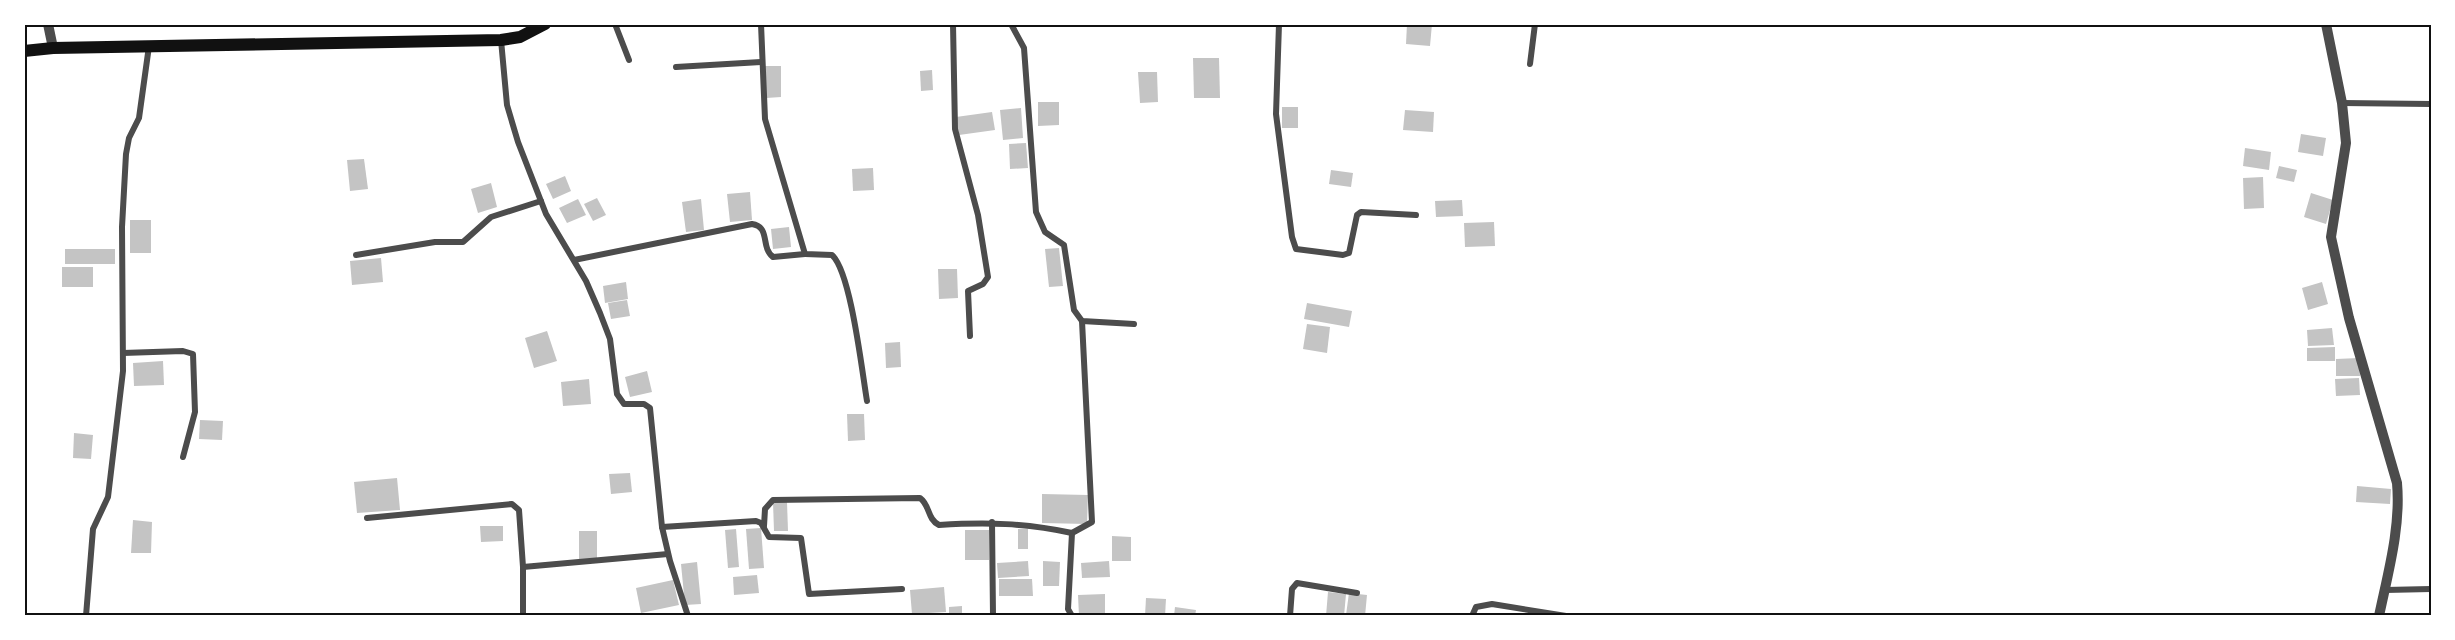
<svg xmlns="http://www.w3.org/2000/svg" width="2455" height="640" viewBox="0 0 2455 640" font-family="'Roboto Condensed',sans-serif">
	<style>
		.building { fill: #c4c4c4 }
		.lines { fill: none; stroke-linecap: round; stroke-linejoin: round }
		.minor { stroke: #4c4c4c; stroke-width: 6 }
		.tertiary { stroke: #4c4c4c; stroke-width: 10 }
		.secondary { stroke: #111; stroke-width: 12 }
		.neatline { fill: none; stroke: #111; stroke-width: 2 }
	</style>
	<rect width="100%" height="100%" fill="#fff"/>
	<g class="building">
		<path d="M1407 24H1432L1430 46 1406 44Z"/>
		<path d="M1193 58H1219L1220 98H1194Z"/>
		<path d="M765 66H781V97L766 98Z"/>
		<path d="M932 70 933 90 921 91 920 71Z"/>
		<path d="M1138 72H1157L1158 102 1140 103Z"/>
		<path d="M1038 102H1059V125L1038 126Z"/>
		<rect x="1282" y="107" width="16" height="21"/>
		<path d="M1021 108 1023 138 1003 140 1000 110Z"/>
		<path d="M1405 110 1434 112 1433 132 1403 130Z"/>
		<path d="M992 112 995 130 959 135 956 117Z"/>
		<path d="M2301 134 2326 138 2323 156 2298 152Z"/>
		<path d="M1026 143 1028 168 1010 169 1009 144Z"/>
		<path d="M2245 148 2271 152 2269 170 2243 166Z"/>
		<path d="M364 159 368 189 350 191 347 160Z"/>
		<path d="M2279 166 2297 170 2294 182 2276 178Z"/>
		<path d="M873 168 874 190 853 191 852 169Z"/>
		<path d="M1331 170 1353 173 1351 187 1329 184Z"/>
		<path d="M565 176 571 191 553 199 546 184Z"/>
		<path d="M2263 177 2264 208 2244 209 2243 178Z"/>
		<path d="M491 183 497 207 478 213 471 189Z"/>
		<path d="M750 192 752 220 730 222 727 194Z"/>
		<path d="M2311 193 2333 200 2326 224 2304 217Z"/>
		<path d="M597 198 606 215 593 221 584 204Z"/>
		<path d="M578 199 586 215 567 223 559 208Z"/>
		<path d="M701 199 704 230 686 232 682 202Z"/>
		<path d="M1462 200 1463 216 1436 217 1435 201Z"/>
		<rect x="130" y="220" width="21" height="33"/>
		<path d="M1494 222 1495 246 1465 247 1464 223Z"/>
		<path d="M789 227 791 247 773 249 771 229Z"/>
		<path d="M1059 248 1063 286 1049 287 1045 249Z"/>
		<rect x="65" y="249" width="50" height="15"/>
		<path d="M381 258 383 282 352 285 350 261Z"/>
		<rect x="62" y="267" width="31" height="20"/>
		<path d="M938 269H957L958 298 939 299Z"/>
		<path d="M626 282 628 299 605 303 603 286Z"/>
		<path d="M2322 282 2328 304 2308 310 2302 288Z"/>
		<path d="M627 300 630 316 611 319 608 303Z"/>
		<path d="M1307 303 1352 311 1349 327 1304 319Z"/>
		<path d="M1307 324 1330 327 1327 353 1303 349Z"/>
		<path d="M2332 328 2334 345 2308 346 2307 330Z"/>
		<path d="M547 331 557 361 534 368 525 338Z"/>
		<path d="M900 342 901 367 886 368 885 343Z"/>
		<path d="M2335 347V361H2307V348Z"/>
		<path d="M2359 358 2360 376H2336V359Z"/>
		<path d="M163 361 164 385 134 386 133 363Z"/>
		<path d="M647 371 652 392 630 397 625 377Z"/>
		<path d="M2359 378 2360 395 2336 396 2335 379Z"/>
		<path d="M589 379 591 404 563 406 561 382Z"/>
		<path d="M847 414H864L865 440 848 441Z"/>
		<path d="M200 420 223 421 222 440 199 439Z"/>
		<path d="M74 433 93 435 91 459 73 458Z"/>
		<path d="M630 473 632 492 611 494 609 474Z"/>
		<path d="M397 478 400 510 357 513 354 482Z"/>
		<path d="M2357 486 2391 489 2390 504 2356 502Z"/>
		<path d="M1042 494 1088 495 1087 524 1042 523Z"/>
		<path d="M773 502H787L788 531H774Z"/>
		<path d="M133 520 152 522 151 553H131Z"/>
		<path d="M480 526H503V541L481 542Z"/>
		<path d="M761 528 764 568 749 569 746 529Z"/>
		<path d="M736 529 739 567 728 568 725 530Z"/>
		<rect x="1018" y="529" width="10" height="20"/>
		<rect x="965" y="530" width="24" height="30"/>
		<rect x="579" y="531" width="18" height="28"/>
		<path d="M1112 536 1131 537V561H1112Z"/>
		<path d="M1028 561 1029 576 998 578 997 563Z"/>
		<path d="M1043 561 1060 562 1059 586H1043Z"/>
		<path d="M1109 561 1110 577 1082 578 1081 563Z"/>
		<path d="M697 562 701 604 685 605 681 564Z"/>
		<path d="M757 575 759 593 734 595 733 577Z"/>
		<path d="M999 579H1032L1033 596H999Z"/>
		<path d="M673 580 679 605 641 613 636 588Z"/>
		<path d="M944 587 946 612 912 614 910 590Z"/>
		<path d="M1328 592 1346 594 1344 616H1326Z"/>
		<path d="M1349 593 1367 595 1365 616 1346 615Z"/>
		<path d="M1105 594V615L1079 616 1078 595Z"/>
		<path d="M1146 598 1166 599 1165 616H1145Z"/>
		<path d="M962 606V616H949V607Z"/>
		<path d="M1175 607 1196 610 1195 616H1174Z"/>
	</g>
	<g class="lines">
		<g class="minor">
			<path d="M615 24 629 60"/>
			<path d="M761 24 765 119 805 254 832 255C851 272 862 372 867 401"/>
			<path d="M953 24 955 129 978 215 988 277 983 284 968 291 970 336"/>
			<path d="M1011 24 1024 48 1036 212 1045 232 1064 245 1074 310 1082 321 1134 324"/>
			<path d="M1279 24 1276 114 1292 237 1296 249 1343 255 1349 253 1357 215 1361 212 1416 215"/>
			<path d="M501 40 507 105 518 142 546 214 586 281 600 313 610 339 617 394 624 404H644L650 408 662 527 670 561 688 616"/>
			<path d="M1530 64 1535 24"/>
			<path d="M676 67 761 62"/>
			<path d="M2342 103 2431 104"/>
			<path d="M356 255 435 242H463L491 217 541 201"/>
			<path d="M574 260 752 224C771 227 760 247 773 257L805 254"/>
			<path d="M123 353 183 351 193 354 195 412 183 457"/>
			<path d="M367 518 512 504 519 510 523 567 668 554"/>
			<path d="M992 522 993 616"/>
			<path d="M764 526 765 509 773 500 920 498C930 505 927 519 939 525 987 522 1025 523 1072 533L1068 609 1072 616"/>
			<path d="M662 527 756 521 761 523 769 537 801 538 809 594 902 589"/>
			<path d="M1072 533 1092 522 1082 321"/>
			<path d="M2385 590 2431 589"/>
			<path d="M86 616 93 529 108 497 123 371 122 227 126 154 129 138 139 118 149 46"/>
			<path d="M523 616V567"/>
			<path d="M1088 616H1137"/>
			<path d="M1290 616 1292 589 1297 583 1357 593"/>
			<path d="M1472 616 1476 607 1492 604 1566 616"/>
		</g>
		<g class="tertiary">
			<path d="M48 24 53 48"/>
			<path d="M2326 24 2342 103 2346 143 2331 237 2349 318 2397 483C2401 527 2388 573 2379 616"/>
		</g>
		<path class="secondary" d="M24 51 53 48 501 40 520 37 545 24"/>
	</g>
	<rect width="2455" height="640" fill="none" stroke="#ffffff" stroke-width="51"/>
	<rect x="26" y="26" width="2404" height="588" class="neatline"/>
</svg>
